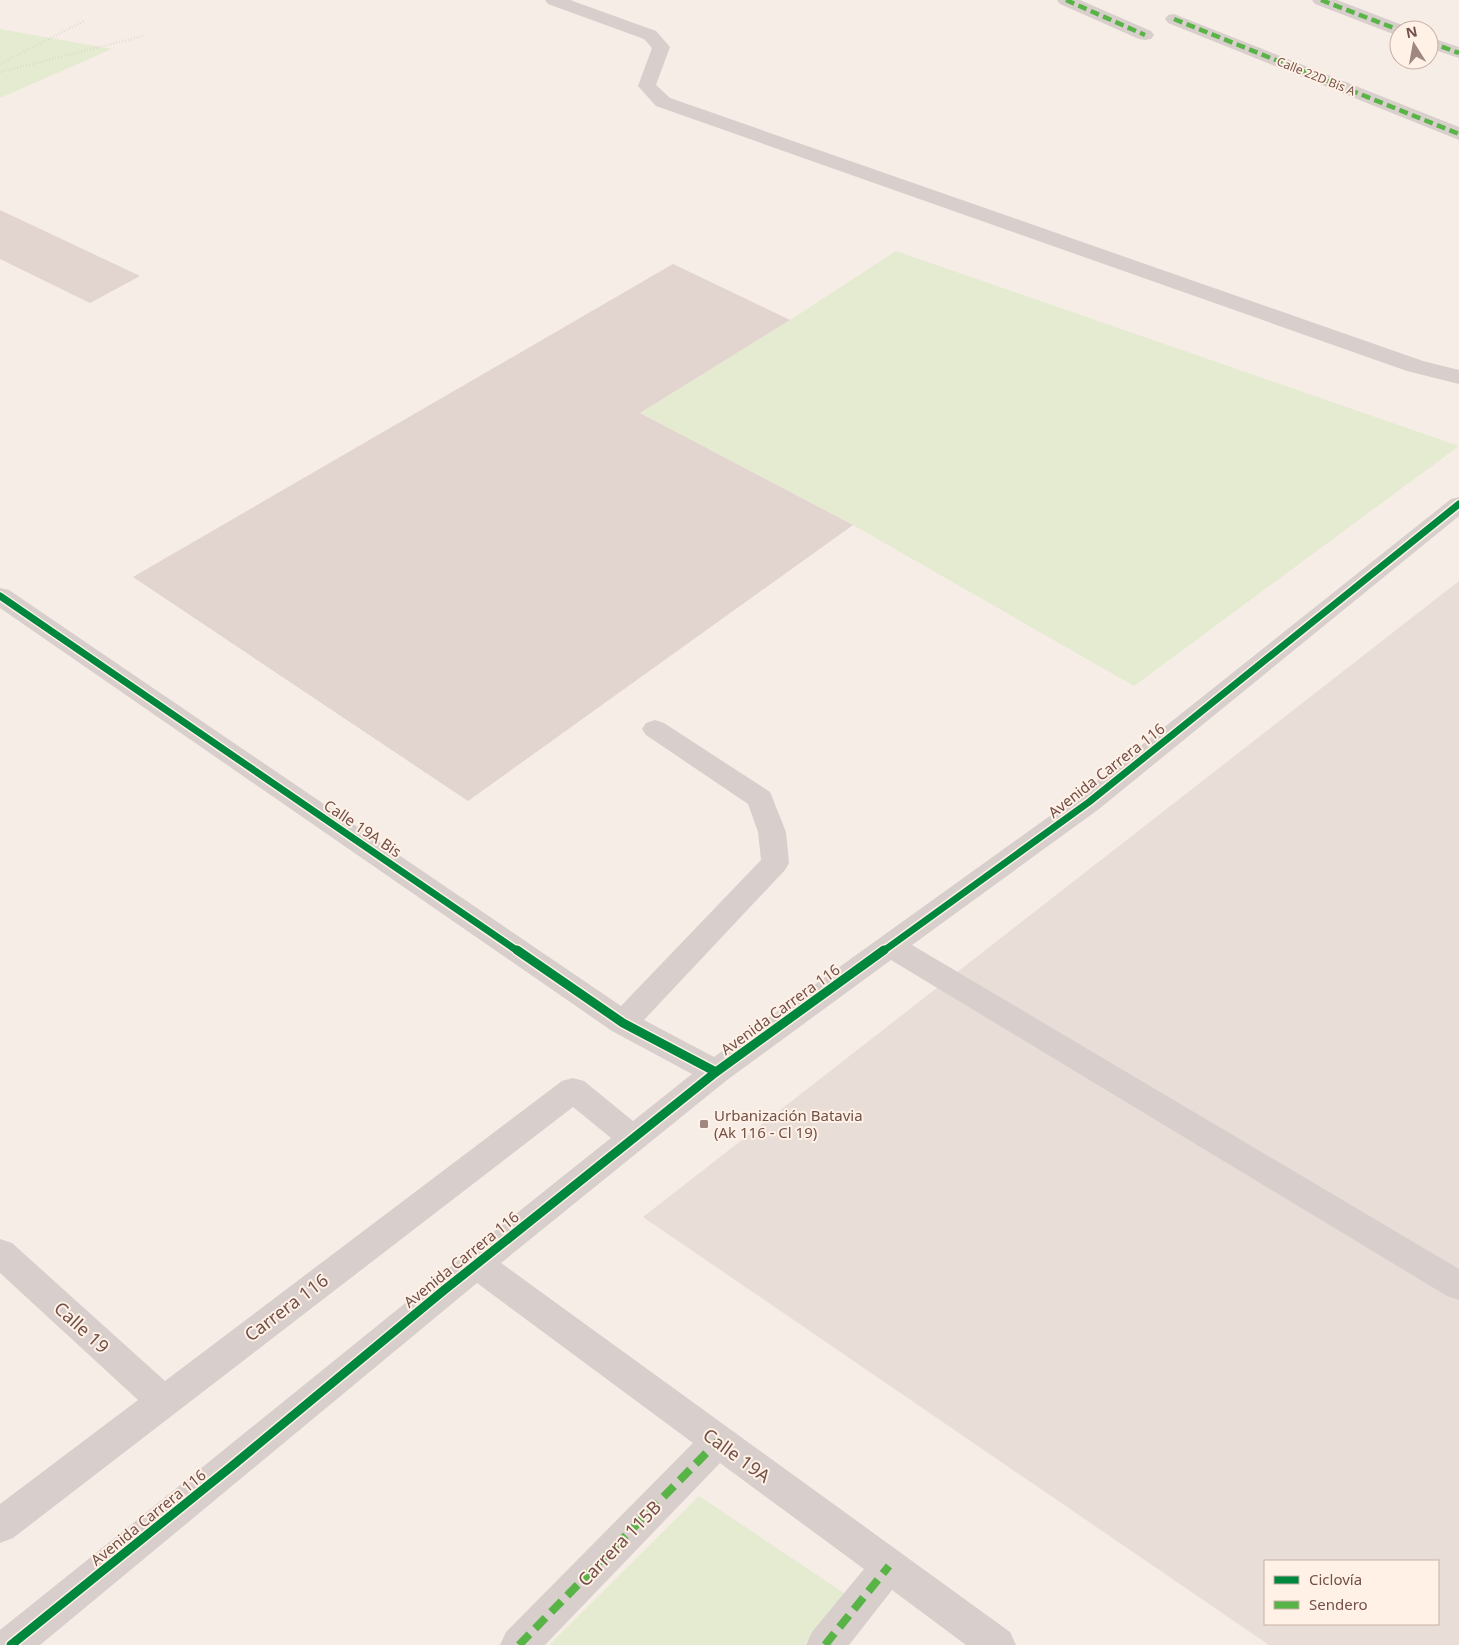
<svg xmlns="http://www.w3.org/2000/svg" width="1459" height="1645" viewBox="0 0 1459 1645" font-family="'Noto Sans',sans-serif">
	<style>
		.industrial { fill: #e8ddd7; fill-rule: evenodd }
		.green { fill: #e5ebd1 }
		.building { fill: #e2d4ce }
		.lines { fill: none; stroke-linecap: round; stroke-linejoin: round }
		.path { stroke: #d6ccc9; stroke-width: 2.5; stroke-dasharray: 0.5 2.5; stroke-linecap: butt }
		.minor { fill: #d8cecc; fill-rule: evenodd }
		.quiet-far1 { stroke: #59b447; stroke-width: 4.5; stroke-dasharray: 9 4.5; stroke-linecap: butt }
		.quiet { stroke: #59b447; stroke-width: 8; stroke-dasharray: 15 8; stroke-linecap: butt }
		.cycleway-far1-casing { stroke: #fff1e6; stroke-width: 10 }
		.cycleway-casing { stroke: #fff1e6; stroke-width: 12 }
		.cycleway-far1 { stroke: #00873e; stroke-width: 7 }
		.cycleway { stroke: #00873e; stroke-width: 9 }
		.poi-dot { fill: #a0877f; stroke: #fff1e6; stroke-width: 2 }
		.labels { text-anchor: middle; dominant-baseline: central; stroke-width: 4; stroke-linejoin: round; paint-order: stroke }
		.far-street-label { font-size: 12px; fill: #725048; stroke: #fff1e6 }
		.street-label { font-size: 15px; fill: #725048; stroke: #fff1e6 }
		.poi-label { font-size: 15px; fill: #725048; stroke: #fff1e6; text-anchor: start }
		.near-street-label { font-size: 18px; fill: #725048; stroke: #fff1e6 }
	</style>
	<rect width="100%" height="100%" fill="#f6ede6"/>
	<path class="industrial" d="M1459 581V1645H1269L643 1217ZM1265 1561H1438V1624H1265Z"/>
	<g class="green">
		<path d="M0 29 112 49 0 98Z"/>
		<path d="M896 251 1459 446 1134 686 853 525 640 413 790 320Z"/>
		<path d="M699 1496 847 1595 804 1645H549Z"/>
	</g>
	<g class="building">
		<path d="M0 210 140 276 90 303 0 259Z"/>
		<path d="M673 264 790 320 640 413 853 525 468 801 133 577Z"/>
	</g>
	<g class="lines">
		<g class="path">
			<path d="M0 64 84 21"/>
			<path d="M0 72 143 36"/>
		</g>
		<g class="minor">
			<path d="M545 0H570L656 31 670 47 656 85 670 98 1423 361 1459 370V384L1407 371 656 106 638 86 652 48 644 39 548 4Z"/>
			<path d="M1057 0H1080L1151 31 1154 35 1151 39 1145 40 1139 39 1060 4Z"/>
			<path d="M1312 0H1337L1405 26 1408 30H1399V35L1393 34 1315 4Z"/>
			<path d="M1174 14 1459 127V140L1168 23 1165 19 1168 15Z"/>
			<path d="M1429 37 1459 47V58L1429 48Z"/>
			<path d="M1459 497V516L1099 809 912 945 1459 1269V1300L1447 1296 891 960 727 1080 501 1263 1010 1632 1016 1645H966L892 1590 849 1645H806L812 1632 864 1569 720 1463 545 1645H500L506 1632 693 1443 477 1283 40 1645H0V1630C204 1467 406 1301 611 1138L573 1107 13 1538 0 1543V1504L138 1400 0 1273V1239L12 1243 165 1381 562 1081 573 1078 584 1081 633 1121 692 1074 612 1031 0 608V588L9 590 621 1006 761 860 758 832 748 804 646 735 642 729 646 723 655 720 664 723 770 792 786 832 789 863 785 870 644 1020 714 1057 1079 795 1451 499Z"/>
		</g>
		<g class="quiet-far1">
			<path d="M1066 0 1145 35"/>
			<path d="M1321 0 1399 30"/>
			<path d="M1174 19 1459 134"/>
			<path d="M1429 42 1459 53"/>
		</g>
		<g class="quiet">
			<path d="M519 1645 718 1441"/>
			<path d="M825 1645 889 1566"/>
		</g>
		<defs>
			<g id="cycleway-far1">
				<path d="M0 596 519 952"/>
				<path d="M882 952 1089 802 1459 504"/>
			</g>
			<g id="cycleway">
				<path d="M517 950 623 1023 716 1072"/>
				<path d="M11 1645 232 1466 443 1291 716 1072 884 950"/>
			</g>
		</defs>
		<use href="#cycleway-far1" class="cycleway-far1-casing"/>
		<use href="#cycleway" class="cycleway-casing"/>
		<use href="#cycleway-far1" class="cycleway-far1"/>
		<use href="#cycleway" class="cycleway"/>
	</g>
	<rect class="poi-dot" x="699" y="1119" width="10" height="10" rx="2.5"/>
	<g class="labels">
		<g class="far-street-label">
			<text transform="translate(1316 76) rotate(22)">Calle 22D Bis A</text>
		</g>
		<g class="street-label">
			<text transform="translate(1106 770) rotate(-38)">Avenida Carrera 116</text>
			<text transform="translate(363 828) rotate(34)">Calle 19A Bis</text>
			<text transform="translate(780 1009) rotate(-36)">Avenida Carrera 116</text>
			<text transform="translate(461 1259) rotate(-39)">Avenida Carrera 116</text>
			<text transform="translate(148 1517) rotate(-39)">Avenida Carrera 116</text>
		</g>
		<g class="poi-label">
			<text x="714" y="1115">Urbanización Batavia<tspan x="714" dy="17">(Ak 116 - Cl 19)</tspan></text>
		</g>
		<g class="near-street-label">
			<text transform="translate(286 1307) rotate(-37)">Carrera 116</text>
			<text transform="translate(82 1327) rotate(42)">Calle 19</text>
			<text transform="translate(737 1455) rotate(36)">Calle 19A</text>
			<text transform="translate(619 1543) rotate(-46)">Carrera 115B</text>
		</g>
	</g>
	<rect x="1264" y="1560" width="175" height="65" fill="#fff1e6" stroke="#c7b1a7"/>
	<rect x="1274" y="1576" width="25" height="8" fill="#00873e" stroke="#c7b1a7"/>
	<text x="1309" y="1585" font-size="15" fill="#725048">Ciclovía</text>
	<rect x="1274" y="1601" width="25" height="8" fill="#59b447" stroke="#c7b1a7"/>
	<text x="1309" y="1610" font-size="15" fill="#725048">Sendero</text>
	<g transform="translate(1414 45) rotate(349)"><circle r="24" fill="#fff1e6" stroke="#c7b1a7"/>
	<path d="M0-4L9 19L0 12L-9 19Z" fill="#a0877f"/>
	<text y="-8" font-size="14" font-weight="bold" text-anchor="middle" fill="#725048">N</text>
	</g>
</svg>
